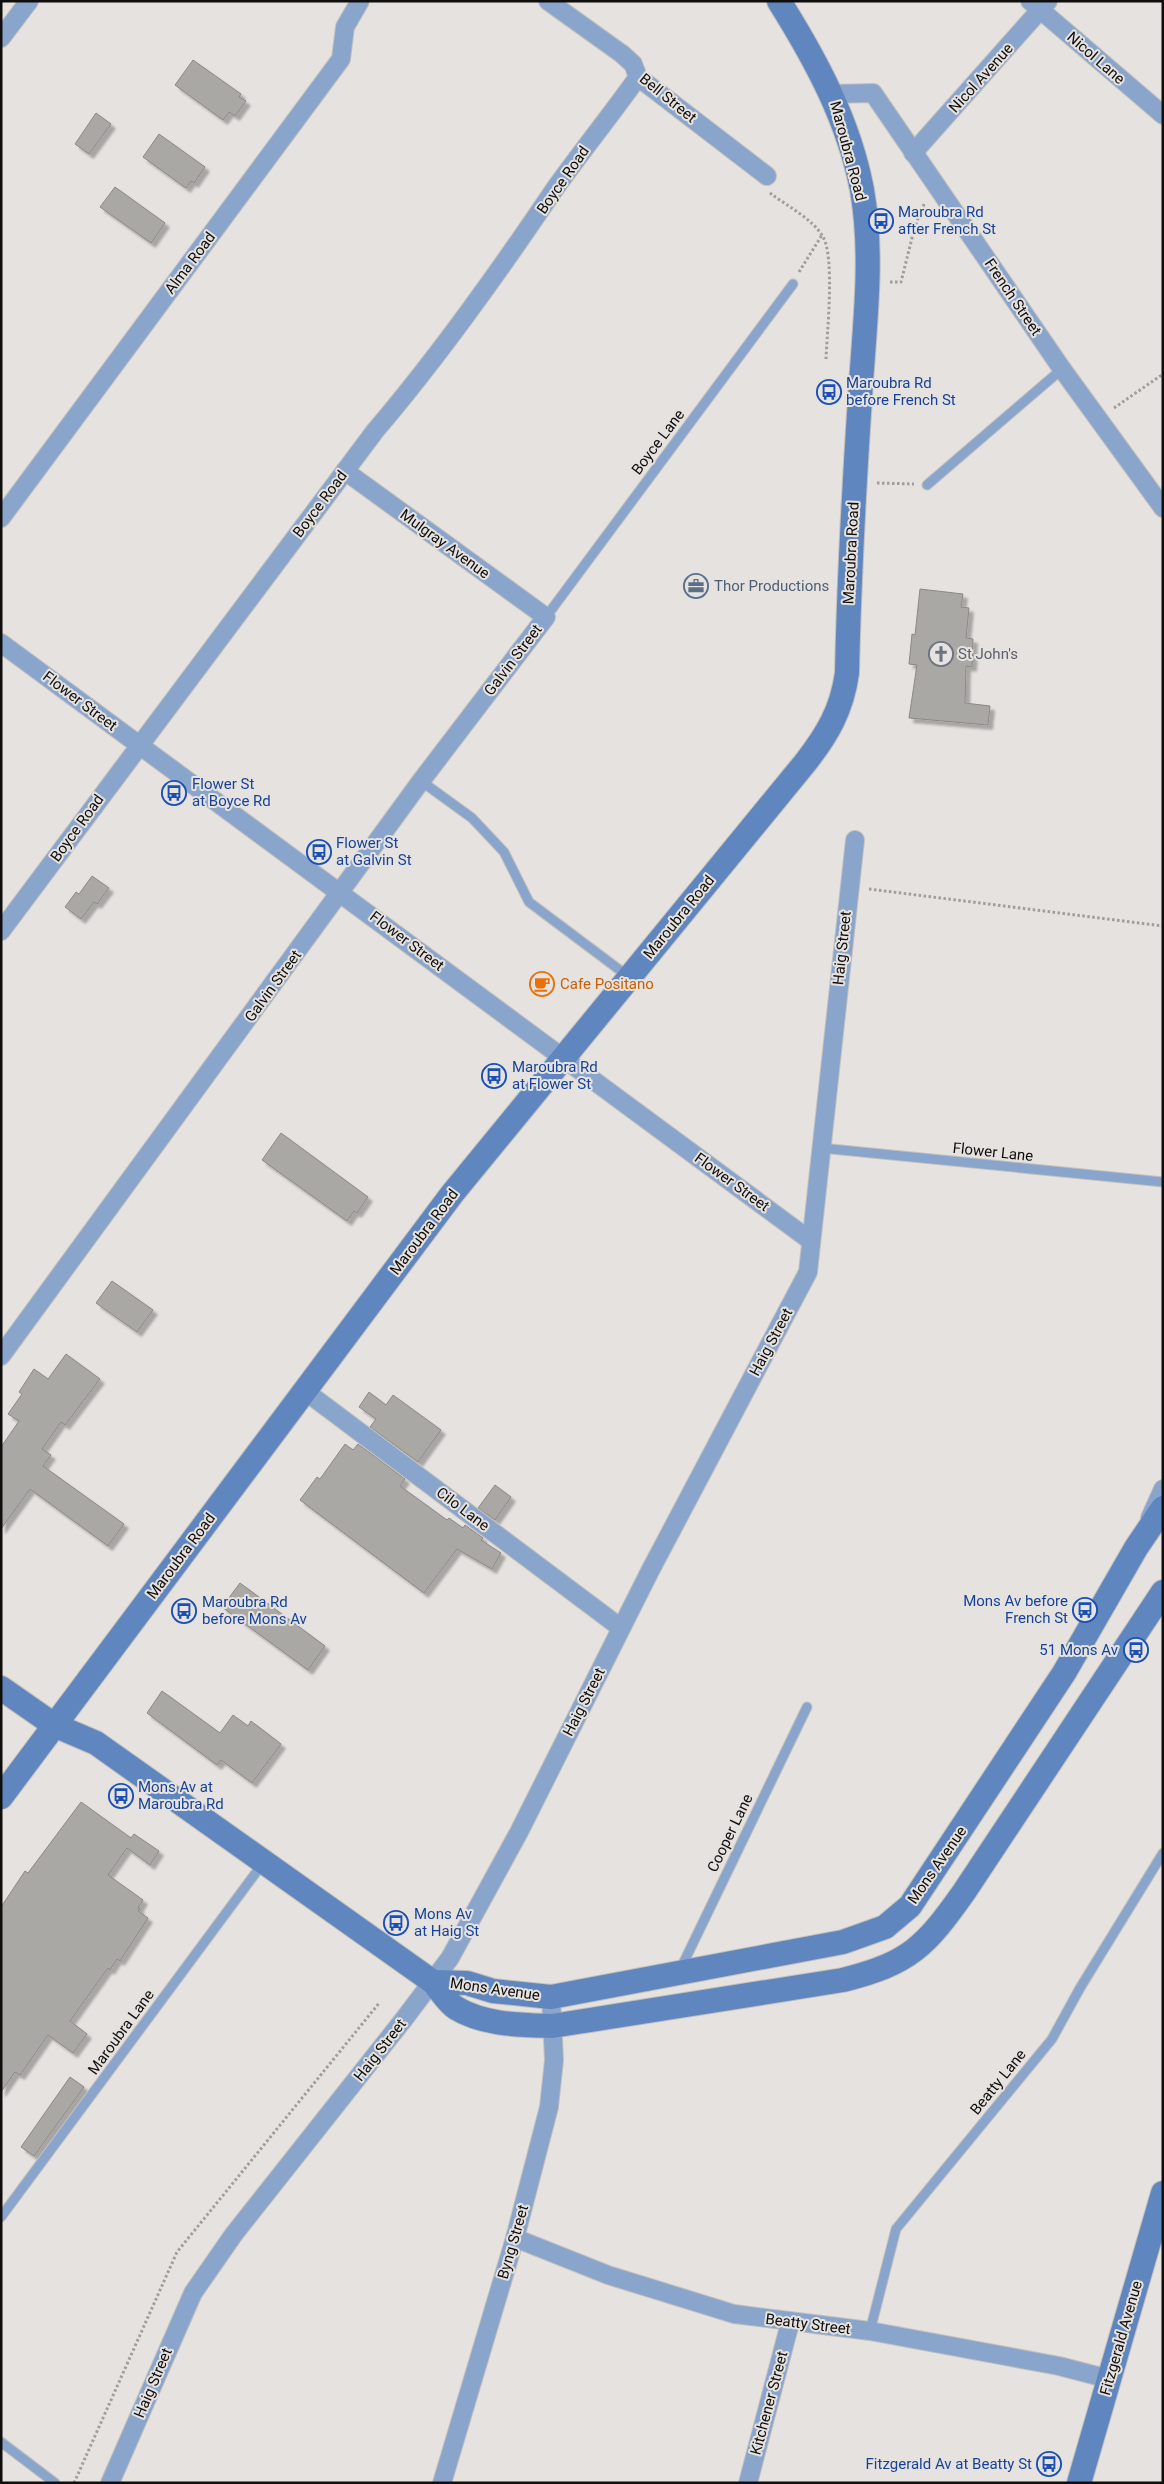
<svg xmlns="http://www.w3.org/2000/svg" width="1164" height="2484" viewBox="0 0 1164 2484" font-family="Roboto,sans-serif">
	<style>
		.building { fill: #aaa8a5; stroke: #8b8886; filter: url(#shadow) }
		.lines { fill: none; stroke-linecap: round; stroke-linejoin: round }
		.lane-casing { stroke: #c3c0bd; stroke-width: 11 }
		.street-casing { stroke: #c3c0bd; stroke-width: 20 }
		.secondary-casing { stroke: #c3c0bd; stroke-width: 26 }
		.path { stroke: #a09d9b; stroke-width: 3; stroke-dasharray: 2.5 2.5; stroke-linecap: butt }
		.lane { stroke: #8aa5cc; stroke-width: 9 }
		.street { stroke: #8aa5cc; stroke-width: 18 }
		.secondary { stroke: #5f86be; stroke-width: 24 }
		.labels { text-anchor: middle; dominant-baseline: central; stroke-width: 4; stroke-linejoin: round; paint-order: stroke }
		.street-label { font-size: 15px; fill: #0f0e0d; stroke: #e5e2df }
		.transit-label { font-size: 15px; fill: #164399; stroke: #e5e2df; text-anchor: start }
		.service-label { font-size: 15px; fill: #4e5e75; stroke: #e5e2df; text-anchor: start }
		.worship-label { font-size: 15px; fill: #5b616d; stroke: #e5e2df; text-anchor: start }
		.food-label { font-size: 15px; fill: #c56008; stroke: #e5e2df; text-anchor: start }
	</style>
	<defs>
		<filter id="shadow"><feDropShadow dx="4.5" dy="4.5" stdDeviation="1" flood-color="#0004"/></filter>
	</defs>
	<rect width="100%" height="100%" fill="#e5e2df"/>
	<g class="building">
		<path d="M193 60 241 94 239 97 246 101 235 116 229 112 223 120 175 85Z"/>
		<path d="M96 113 111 124 89 154 75 144Z"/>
		<path d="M159 134 205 167 194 183 191 181 186 188 143 157Z"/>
		<path d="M115 187 165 223 151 243 100 207Z"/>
		<path d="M920 589 963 594 961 607 969 608 966 638 973 639 972 667 966 666 965 703 990 706 988 725 909 718 917 665 909 664 912 634 915 635Z"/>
		<path d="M92 876 109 888 97 904 94 902 81 919 65 907 76 892 79 894Z"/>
		<path d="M281 1133 368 1197 357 1213 354 1211 347 1221 262 1160Z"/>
		<path d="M112 1281 153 1310 137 1332 96 1303Z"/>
		<path d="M66 1354 100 1379 65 1425 61 1422 42 1449 51 1455 43 1466 124 1524 108 1546 30 1489 1 1529V1447L19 1421 8 1414 22 1394 19 1392 34 1369 48 1379Z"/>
		<path d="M369 1392 386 1405 393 1395 441 1430 418 1462 370 1427 376 1419 359 1407Z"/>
		<path d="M345 1444 353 1450 358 1444 405 1479 400 1486 447 1520 449 1518 463 1528 465 1525 483 1538 481 1540 501 1553 492 1569 457 1549 424 1593 300 1500 317 1477 320 1479Z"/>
		<path d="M495 1485 511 1497 495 1520 478 1508Z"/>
		<path d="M240 1583 325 1646 308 1670 222 1607Z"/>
		<path d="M162 1691 220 1733 233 1715 248 1726 251 1721 281 1744 252 1783 221 1760 217 1765 147 1713Z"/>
		<path d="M81 1802 131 1838 134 1834 159 1851 150 1865 127 1848 108 1875 143 1900 138 1908 140 1909 138 1911 148 1918 120 1961 117 1959 110 1970 108 1968 70 2021 87 2034 73 2053 48 2035 20 2075 15 2072 1 2092V1907L25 1871 28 1873Z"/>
		<path d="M70 2077 84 2087 34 2156 21 2147Z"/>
	</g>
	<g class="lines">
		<defs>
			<g id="lane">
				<path d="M927 485 1062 369"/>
				<path d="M546 617 793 284"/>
				<path d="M421 781 472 818 504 852 529 902 629 977"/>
				<path d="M821 1148 1163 1182"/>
				<path d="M680 1970 807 1707"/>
				<path d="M1 2217 263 1863"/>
				<path d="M870 2331 896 2229 1052 2039 1080 1988 1163 1853"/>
				<path d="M1 2442 55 2483"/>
			</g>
			<g id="street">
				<path d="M548 1 622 54 633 64 638 77 767 176"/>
				<path d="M1030 1 1163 115"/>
				<path d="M1 38 29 1"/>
				<path d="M832 94 873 93 1062 369 1163 508"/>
				<path d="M913 153 1048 1"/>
				<path d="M1 518 341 59 345 27 360 1"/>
				<path d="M1 643 811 1241"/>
				<path d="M1 931 375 431C440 355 498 273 554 190 581 152 611 115 638 77"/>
				<path d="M1 1356 421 781 546 617 345 471"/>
				<path d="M305 1391 621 1628"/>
				<path d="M1150 1518 1163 1489"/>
				<path d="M515 2238 608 2275 734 2314 870 2331 1059 2366 1109 2379"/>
				<path d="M110 2483 193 2293 234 2234 404 2019 450 1958 519 1832 650 1571 808 1272 855 840"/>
				<path d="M442 2483 515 2238 549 2107 554 2060 551 1997"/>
				<path d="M748 2483 790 2323"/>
			</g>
			<g id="secondary">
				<path d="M1 1688 54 1725 96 1743 433 1982C440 1990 448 2003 456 2008 484 2025 521 2025 552 2026L843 1980C910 1963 925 1947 964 1892L1163 1592"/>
				<path d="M1 1797 452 1194 805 763C827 735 842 710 847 673 849 581 854 489 860 398 864 330 874 258 862 190 849 121 816 60 779 1"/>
				<path d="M433 1982 467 1983 493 1991 551 1997 843 1942 885 1927 910 1906 1064 1673 1136 1548 1163 1508"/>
				<path d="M1079 2483 1163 2193"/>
			</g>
		</defs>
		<use href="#lane" class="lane-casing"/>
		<use href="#street" class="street-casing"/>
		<use href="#secondary" class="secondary-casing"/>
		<g class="path">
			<path d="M770 193C787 206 813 219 823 237 835 257 827 333 826 359"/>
			<path d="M799 272 822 235"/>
			<path d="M890 282H901L915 226 925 202"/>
			<path d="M1114 408 1163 374"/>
			<path d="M877 483 914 484"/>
			<path d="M869 889 1163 926"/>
			<path d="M74 2483 177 2252 380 2002"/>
		</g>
		<use href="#lane" class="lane"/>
		<use href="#street" class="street"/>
		<use href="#secondary" class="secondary"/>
	</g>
	<defs>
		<symbol id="bus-ring" viewBox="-11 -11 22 22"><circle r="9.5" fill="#e5e2df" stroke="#1a4fb4" stroke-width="1.5"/><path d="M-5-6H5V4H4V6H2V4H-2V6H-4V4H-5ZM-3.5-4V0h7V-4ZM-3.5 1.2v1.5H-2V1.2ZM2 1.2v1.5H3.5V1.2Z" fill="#1a4fb4"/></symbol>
		<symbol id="office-ring" viewBox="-11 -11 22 22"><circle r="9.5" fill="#e5e2df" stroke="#5c6f8a" stroke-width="1.5"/><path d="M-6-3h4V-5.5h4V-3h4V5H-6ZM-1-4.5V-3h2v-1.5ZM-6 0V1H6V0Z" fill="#5c6f8a"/></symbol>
		<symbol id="church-ring" viewBox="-11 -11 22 22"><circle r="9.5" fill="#e5e2df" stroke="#6b7280" stroke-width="1.5"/><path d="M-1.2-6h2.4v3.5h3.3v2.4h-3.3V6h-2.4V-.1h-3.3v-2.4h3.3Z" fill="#6b7280"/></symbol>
		<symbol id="cafe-ring" viewBox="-11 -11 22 22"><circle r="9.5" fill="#e5e2df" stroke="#e8710a" stroke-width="1.5"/><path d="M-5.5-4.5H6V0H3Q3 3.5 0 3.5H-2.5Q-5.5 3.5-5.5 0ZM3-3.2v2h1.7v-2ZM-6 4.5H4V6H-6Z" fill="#e8710a"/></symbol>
	</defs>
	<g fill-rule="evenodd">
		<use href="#bus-ring" x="867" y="207" width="28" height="28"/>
		<use href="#bus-ring" x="815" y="378" width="28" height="28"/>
		<use href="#office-ring" x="682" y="572" width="28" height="28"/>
		<use href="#church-ring" x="927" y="640" width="28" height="28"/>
		<use href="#bus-ring" x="160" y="779" width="28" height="28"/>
		<use href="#bus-ring" x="305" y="838" width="28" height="28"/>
		<use href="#cafe-ring" x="528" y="970" width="28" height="28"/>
		<use href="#bus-ring" x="480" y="1062" width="28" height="28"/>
		<use href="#bus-ring" x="1071" y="1596" width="28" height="28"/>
		<use href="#bus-ring" x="170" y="1597" width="28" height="28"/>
		<use href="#bus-ring" x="1122" y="1636" width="28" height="28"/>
		<use href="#bus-ring" x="107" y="1782" width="28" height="28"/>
		<use href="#bus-ring" x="382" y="1909" width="28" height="28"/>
		<use href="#bus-ring" x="1035" y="2450" width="28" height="28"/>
	</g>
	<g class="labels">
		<g class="street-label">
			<text transform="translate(1096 58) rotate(41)">Nicol Lane</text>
			<text transform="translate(981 78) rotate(-48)">Nicol Avenue</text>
			<text transform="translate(668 98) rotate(39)">Bell Street</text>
			<text transform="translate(848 151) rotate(75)">Maroubra Road</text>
			<text transform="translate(563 180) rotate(-55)">Boyce Road</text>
			<text transform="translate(190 263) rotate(-53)">Alma Road</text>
			<text transform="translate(1013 297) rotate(56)">French Street</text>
			<text transform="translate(658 442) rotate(-53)">Boyce Lane</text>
			<text transform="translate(320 504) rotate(-53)">Boyce Road</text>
			<text transform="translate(445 544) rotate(36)">Mulgray Avenue</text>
			<text transform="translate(851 553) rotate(-87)">Maroubra Road</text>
			<text transform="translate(513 660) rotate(-53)">Galvin Street</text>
			<text transform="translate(80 701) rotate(37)">Flower Street</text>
			<text transform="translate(77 828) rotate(-54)">Boyce Road</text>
			<text transform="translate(679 917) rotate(-51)">Maroubra Road</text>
			<text transform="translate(407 941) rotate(37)">Flower Street</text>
			<text transform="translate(842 948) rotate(-84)">Haig Street</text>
			<text transform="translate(273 986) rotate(-54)">Galvin Street</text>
			<text transform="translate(993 1152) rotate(6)">Flower Lane</text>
			<text transform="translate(732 1182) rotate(36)">Flower Street</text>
			<text transform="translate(424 1232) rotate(-53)">Maroubra Road</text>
			<text transform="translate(771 1342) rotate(-62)">Haig Street</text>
			<text transform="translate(463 1509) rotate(37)">Cilo Lane</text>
			<text transform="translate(181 1556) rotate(-53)">Maroubra Road</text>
			<text transform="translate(584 1702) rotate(-63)">Haig Street</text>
			<text transform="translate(730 1833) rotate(-64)">Cooper Lane</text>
			<text transform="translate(937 1865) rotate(-55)">Mons Avenue</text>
			<text transform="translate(495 1989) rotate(8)">Mons Avenue</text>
			<text transform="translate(121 2032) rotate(-54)">Maroubra Lane</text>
			<text transform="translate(380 2050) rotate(-52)">Haig Street</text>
			<text transform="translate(998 2082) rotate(-51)">Beatty Lane</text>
			<text transform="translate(513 2242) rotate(-74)">Byng Street</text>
			<text transform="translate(808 2324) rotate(7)">Beatty Street</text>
			<text transform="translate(1121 2338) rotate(-74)">Fitzgerald Avenue</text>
			<text transform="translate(153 2383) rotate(-67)">Haig Street</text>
			<text transform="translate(769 2403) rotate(-75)">Kitchener Street</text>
		</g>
		<g class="transit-label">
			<text x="898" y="212">Maroubra Rd<tspan x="898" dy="17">after French St</tspan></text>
			<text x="846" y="383">Maroubra Rd<tspan x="846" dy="17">before French St</tspan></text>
			<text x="192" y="784">Flower St<tspan x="192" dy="17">at Boyce Rd</tspan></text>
			<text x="336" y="843">Flower St<tspan x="336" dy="17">at Galvin St</tspan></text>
			<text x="512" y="1067">Maroubra Rd<tspan x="512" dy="17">at Flower St</tspan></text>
			<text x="1068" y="1601" text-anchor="end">Mons Av before<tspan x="1068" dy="17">French St</tspan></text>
			<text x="202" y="1602">Maroubra Rd<tspan x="202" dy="17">before Mons Av</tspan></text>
			<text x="1118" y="1650" text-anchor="end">51 Mons Av</text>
			<text x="138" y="1787">Mons Av at<tspan x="138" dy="17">Maroubra Rd</tspan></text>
			<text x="414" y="1914">Mons Av<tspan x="414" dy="17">at Haig St</tspan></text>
			<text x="1032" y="2464" text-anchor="end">Fitzgerald Av at Beatty St</text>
		</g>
		<g class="service-label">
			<text x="714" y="586">Thor Productions</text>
		</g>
		<g class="worship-label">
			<text x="958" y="654">St John's</text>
		</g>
		<g class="food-label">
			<text x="560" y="984">Cafe Positano</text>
		</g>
	</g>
	<rect width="1164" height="2484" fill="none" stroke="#0f0e0d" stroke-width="5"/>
</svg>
